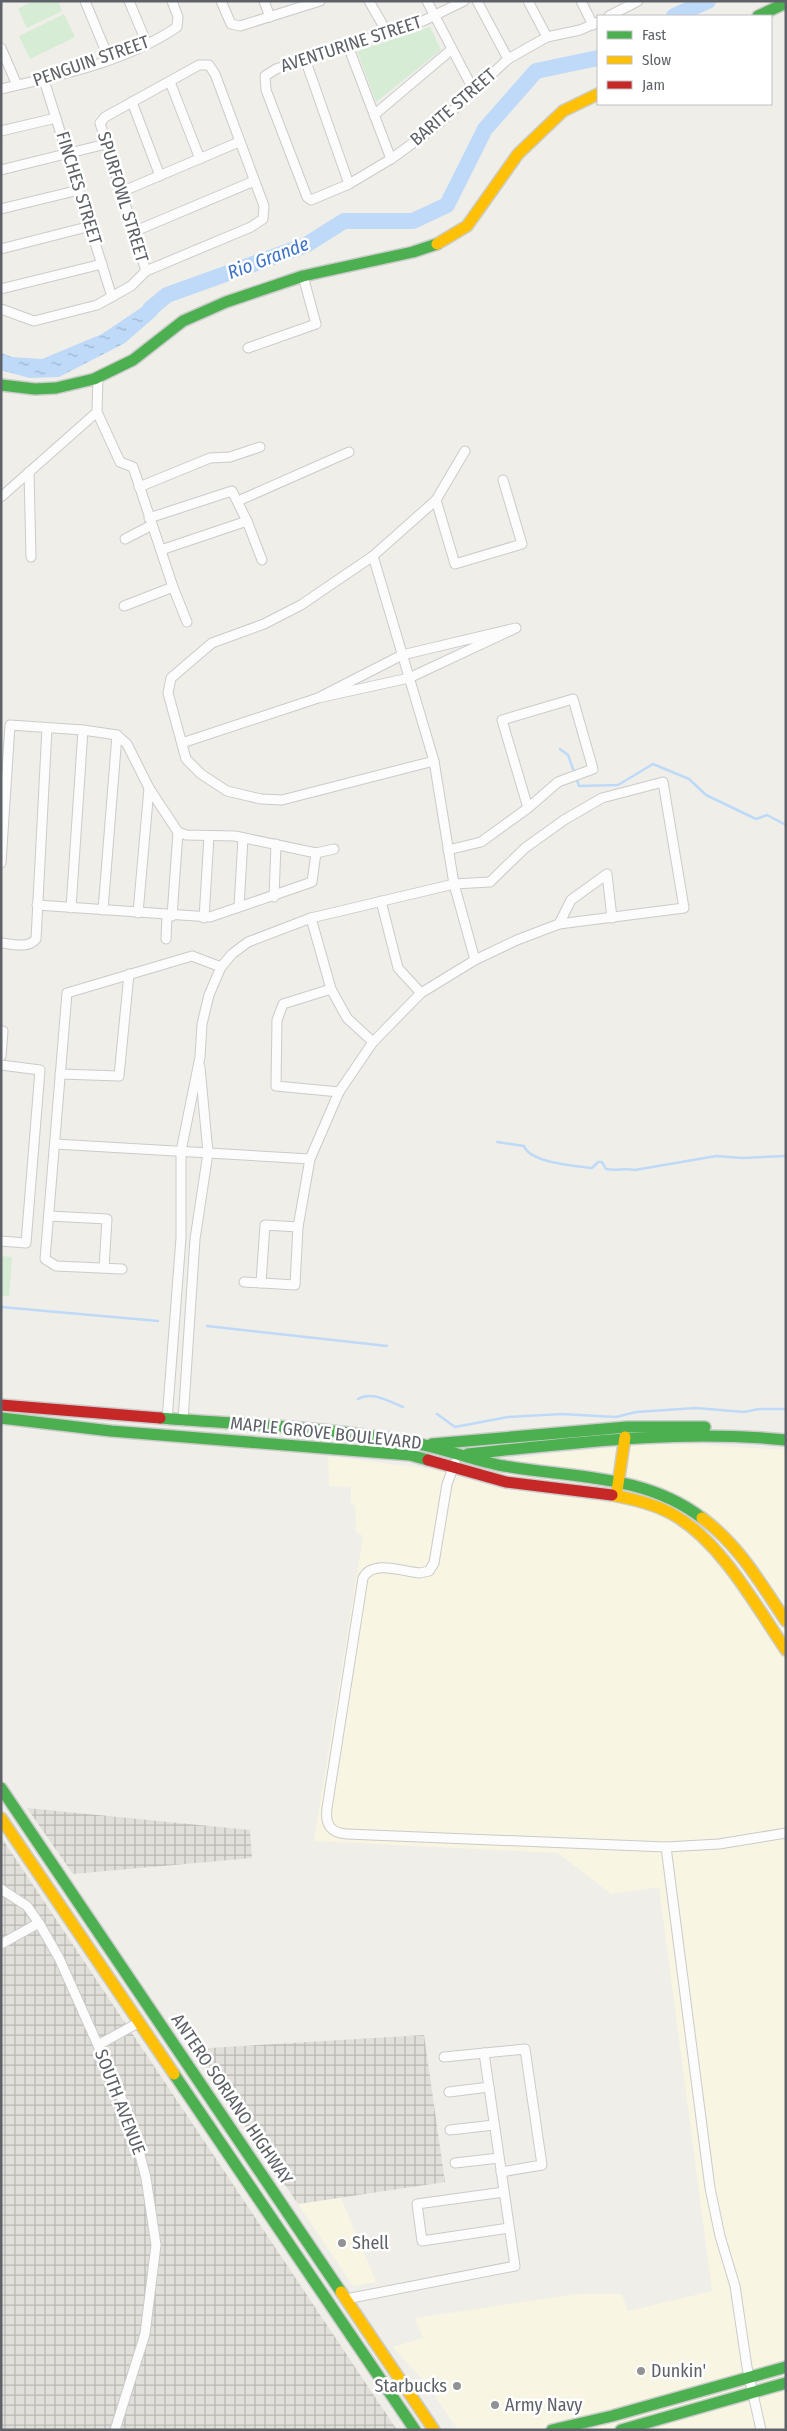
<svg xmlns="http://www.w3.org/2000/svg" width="787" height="2431" viewBox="0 0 787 2431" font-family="'Fira Sans Condensed',sans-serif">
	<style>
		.commercial { fill: #f8f5e3 }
		.industrial { fill: url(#industrial-grid) }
		.grass { fill: #d6ecd5 }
		.water { fill: url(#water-ripples) }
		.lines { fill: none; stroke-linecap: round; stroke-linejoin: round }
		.stream { stroke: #bedaf8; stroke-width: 2.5 }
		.river { stroke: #bedaf8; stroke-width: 16 }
		.street-casing { stroke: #cbcbca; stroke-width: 11 }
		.fast-casing { stroke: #cbcccb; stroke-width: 14 }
		.slow-casing { stroke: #cbcccb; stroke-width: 14 }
		.jam-casing { stroke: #cbcccb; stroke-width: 14 }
		.street { stroke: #fdfcfc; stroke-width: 9 }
		.fast { stroke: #4caf50; stroke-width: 11 }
		.slow { stroke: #ffc107; stroke-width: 11 }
		.jam { stroke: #c62828; stroke-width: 11 }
		.poi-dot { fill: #919395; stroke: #fff; stroke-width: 2 }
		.labels { text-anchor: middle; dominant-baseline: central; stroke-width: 5; stroke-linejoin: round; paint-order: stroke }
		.street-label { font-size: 18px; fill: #5e6268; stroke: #fff }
		.poi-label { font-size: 18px; fill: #5e6268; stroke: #fff; text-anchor: start }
		.water-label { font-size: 19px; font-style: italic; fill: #3e73c6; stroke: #fff }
	</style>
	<defs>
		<pattern id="industrial-grid" width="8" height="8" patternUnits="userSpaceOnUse" patternTransform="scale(1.25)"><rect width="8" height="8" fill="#e0dfda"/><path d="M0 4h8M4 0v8" fill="none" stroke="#b9b8b5"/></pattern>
		<pattern id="water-ripples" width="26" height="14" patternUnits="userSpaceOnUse" patternTransform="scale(1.25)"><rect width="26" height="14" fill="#bedaf8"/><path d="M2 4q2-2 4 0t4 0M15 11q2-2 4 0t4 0" fill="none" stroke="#9eb4cd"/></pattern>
	</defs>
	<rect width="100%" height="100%" fill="#efeee9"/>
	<g class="commercial">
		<path d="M689 1444 786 1450V2430H458L426 2383 392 2347 423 2338 415 2318 577 2294H622L628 2311 712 2291 659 1887 611 1894 558 1853 314 1841 363 1536 356 1532 355 1506 351 1503V1487L329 1486 328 1456 445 1471 547 1454 640 1445Z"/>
		<path d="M341 2198 376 2282 353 2286 298 2204Z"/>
	</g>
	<g class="industrial">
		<path d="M27 1808 250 1830 252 1858 73 1874Z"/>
		<path d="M1 1837 397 2430H1Z"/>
		<path d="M424 2035 445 2182 298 2204 193 2049Z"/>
	</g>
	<g class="grass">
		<path d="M33 1H58L62 11 27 28 18 9Z"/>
		<path d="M64 14 75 37 30 59 19 36Z"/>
		<path d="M430 27 441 50 376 102 357 51Z"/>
		<path d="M1 1256 12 1257 9 1296H1Z"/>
	</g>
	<path class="water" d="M167 295 157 315 125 343 59 377 29 378 1 370V353L12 357 42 359 102 334 151 301Z"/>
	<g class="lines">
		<g class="stream">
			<path d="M560 749 568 755 579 786 618 785 653 764 689 779 706 795 756 819 767 815 786 825"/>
			<path d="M497 1142 524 1146C530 1163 576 1166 592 1168L598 1162H602L606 1169C616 1171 625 1168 635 1170L716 1156 742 1158 786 1156"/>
			<path d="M1 1307 158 1321"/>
			<path d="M207 1326 387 1346"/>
			<path d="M358 1399C372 1391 388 1401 403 1407"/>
			<path d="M437 1414 455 1427 508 1417 562 1414 616 1417 636 1412 696 1408 744 1412 759 1409H786"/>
		</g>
		<g class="river">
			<path d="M674 16 708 1"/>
			<path d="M150 309 167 295 306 245 344 221H413L447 205 485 129 536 71 598 58"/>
		</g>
		<defs>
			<g id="street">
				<path d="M85 1 109 59"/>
				<path d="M129 1 147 44"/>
				<path d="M221 1 231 24 240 26 320 1"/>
				<path d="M264 1 270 17"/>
				<path d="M369 1 388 34"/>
				<path d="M427 1 473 89"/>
				<path d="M464 1 423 21 276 69 265 76 266 90 307 197 311 200 349 184 391 159 435 127 508 59 547 37 580 30 598 22"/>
				<path d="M477 1 508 59"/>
				<path d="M528 1 547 37"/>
				<path d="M581 1 593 25"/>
				<path d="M609 16 638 1"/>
				<path d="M348 46 391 159"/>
				<path d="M1 48 17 85"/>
				<path d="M305 59 349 184"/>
				<path d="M44 80 112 297"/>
				<path d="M170 82 200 159"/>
				<path d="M1 89C60 75 126 62 177 27L178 17 172 1"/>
				<path d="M132 102 160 176"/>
				<path d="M374 115 451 50"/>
				<path d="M1 131 56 118"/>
				<path d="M1 170 106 144"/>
				<path d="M121 192 239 142"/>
				<path d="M1 209 79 190"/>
				<path d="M133 232 254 181"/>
				<path d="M1 249 91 226"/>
				<path d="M1 289 102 264"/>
				<path d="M1 309 34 321 97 305 131 286 146 271 251 227 263 219 264 206 215 74 209 65H199L105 117 100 123 146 271"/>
				<path d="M248 348 316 324 303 276"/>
				<path d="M97 412 120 462 133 467 173 587 124 606"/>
				<path d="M29 472 31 557"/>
				<path d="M139 487 210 458 230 457 260 447"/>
				<path d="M1 497 97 412 98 377"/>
				<path d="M436 500 455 564 522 544 503 480"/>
				<path d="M238 501 349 452"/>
				<path d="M149 518 232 491 247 521 161 550"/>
				<path d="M247 521 262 560"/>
				<path d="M125 539 152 525"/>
				<path d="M373 556 434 761 454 884 475 960"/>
				<path d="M173 587 187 622"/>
				<path d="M182 743 318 698 409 678 516 628 402 655 318 698"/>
				<path d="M434 761 282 800 261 799 227 791 201 774 186 759 168 693 171 678 212 643 264 624 301 605 373 556 436 500 465 451"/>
				<path d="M448 850 481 842 528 808 558 782 593 769 573 699 502 720 528 808"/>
				<path d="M316 853 334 849"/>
				<path d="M1 863 10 725 83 730 117 735 127 744 149 788 178 832 186 835 235 836 316 853 312 882 210 917 37 905"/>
				<path d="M274 897 276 844"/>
				<path d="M381 901 398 968 421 993"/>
				<path d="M239 907 243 838"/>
				<path d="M71 908 83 730"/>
				<path d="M103 910 117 735"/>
				<path d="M138 913 149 788"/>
				<path d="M172 916 178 832"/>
				<path d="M204 918 209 836"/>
				<path d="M311 918 331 989 347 1018 373 1042"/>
				<path d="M559 924 571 900 607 874 612 918"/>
				<path d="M166 939 167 915"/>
				<path d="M1 943C13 944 28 949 36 939L47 728"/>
				<path d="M331 989 283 1004 277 1020 276 1086 339 1092"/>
				<path d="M1 1056 3 1031"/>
				<path d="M1 1065 40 1070 26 1243 1 1241"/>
				<path d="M60 1074 119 1076 129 974"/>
				<path d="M55 1144 310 1159"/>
				<path d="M49 1216 107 1219 104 1268"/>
				<path d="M122 1269 56 1266 45 1259 67 993 192 956 221 967"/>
				<path d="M261 1283 265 1225 298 1227"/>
				<path d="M167 1420 181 1238V1151L200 1057 202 1024 209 995 221 967 232 954 248 942 311 918 454 884 490 882 525 848 564 820 602 798 663 782 684 908 559 924 517 940 475 960 421 993 373 1042 339 1092 310 1159 298 1227 295 1285 244 1282"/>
				<path d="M183 1421 195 1239 208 1153 200 1067"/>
				<path d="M455 1463 447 1484 434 1563 429 1571 420 1573C403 1572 373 1559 363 1578L327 1808C325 1824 330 1833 347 1834L666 1847 719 1844 786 1833"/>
				<path d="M666 1847 710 2188 720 2236 735 2286 747 2367 761 2430"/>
				<path d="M1 1889 27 1906 39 1923 59 1958 130 2117 146 2178 156 2245 145 2334 115 2430"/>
				<path d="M1 1944 39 1923"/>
				<path d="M98 2045 138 2023"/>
				<path d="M444 2057 525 2049 542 2165 501 2172"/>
				<path d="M449 2092 489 2087"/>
				<path d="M450 2130 494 2125"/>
				<path d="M455 2163 499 2158"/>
				<path d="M504 2192 417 2204 422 2241 509 2228"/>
				<path d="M346 2299 515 2266 484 2053"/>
			</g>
			<g id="fast">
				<path d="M758 16 786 3"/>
				<path d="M1 385 35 389 56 388 94 379 133 360 183 321 226 302 303 276 413 252 437 244"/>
				<path d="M1 1418 111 1431 410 1455 428 1460"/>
				<path d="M160 1418C248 1425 338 1427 424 1445 451 1451 477 1461 504 1466 572 1478 645 1474 702 1518"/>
				<path d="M432 1444 627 1427H705"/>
				<path d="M468 1454C574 1443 679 1429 786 1440"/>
				<path d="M1 1788 341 2292"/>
				<path d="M174 2074 415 2430"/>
				<path d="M552 2430 612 2416 786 2367"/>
				<path d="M621 2430 786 2383"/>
			</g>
			<g id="slow">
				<path d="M437 244 467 226 518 154 563 111 598 94"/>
				<path d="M617 1491 625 1437"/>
				<path d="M612 1495C632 1499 655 1504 674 1515 721 1542 756 1606 786 1650"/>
				<path d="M702 1518C739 1545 761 1584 786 1621"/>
				<path d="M1 1818 174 2074"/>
				<path d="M341 2292 434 2430"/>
			</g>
			<g id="jam">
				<path d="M1 1405 160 1418"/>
				<path d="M428 1460 506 1482 612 1495"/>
			</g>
		</defs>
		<use href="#street" class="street-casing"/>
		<use href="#fast" class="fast-casing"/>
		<use href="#slow" class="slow-casing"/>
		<use href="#jam" class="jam-casing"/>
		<use href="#street" class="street"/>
		<use href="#fast" class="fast"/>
		<use href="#slow" class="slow"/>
		<use href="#jam" class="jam"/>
	</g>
	<g class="poi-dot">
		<circle cx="342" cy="2243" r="5"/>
		<circle cx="641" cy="2371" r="5"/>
		<circle cx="457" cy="2386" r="5"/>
		<circle cx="495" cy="2405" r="5"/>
	</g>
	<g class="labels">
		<g class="street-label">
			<text transform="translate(351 44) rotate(-18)">AVENTURINE STREET</text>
			<text transform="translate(91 61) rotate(-19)">PENGUIN STREET</text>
			<text transform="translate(453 107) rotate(-41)">BARITE STREET</text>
			<text transform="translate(79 188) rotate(73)">FINCHES STREET</text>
			<text transform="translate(123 197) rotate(73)">SPURFOWL STREET</text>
			<text transform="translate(326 1433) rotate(6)">MAPLE GROVE BOULEVARD</text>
			<text transform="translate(232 2099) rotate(56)">ANTERO SORIANO HIGHWAY</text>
			<text transform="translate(120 2102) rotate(69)">SOUTH AVENUE</text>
		</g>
		<g class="poi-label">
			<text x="352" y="2243">Shell</text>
			<text x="651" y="2371">Dunkin'</text>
			<text x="447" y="2386" text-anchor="end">Starbucks</text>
			<text x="505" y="2405">Army Navy</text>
		</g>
		<g class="water-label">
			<text transform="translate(268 258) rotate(-21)">Rio Grande</text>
		</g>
	</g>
	<rect width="787" height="2431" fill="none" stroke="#5e6268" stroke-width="5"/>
	<rect x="597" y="15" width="175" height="90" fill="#ffffff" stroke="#bfc0c3"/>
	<rect x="607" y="31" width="25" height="8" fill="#4caf50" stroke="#bfc0c3"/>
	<text x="642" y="40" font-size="15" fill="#5e6268">Fast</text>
	<rect x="607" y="56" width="25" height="8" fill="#ffc107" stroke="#bfc0c3"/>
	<text x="642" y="65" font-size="15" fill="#5e6268">Slow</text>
	<rect x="607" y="81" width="25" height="8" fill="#c62828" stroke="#bfc0c3"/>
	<text x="642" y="90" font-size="15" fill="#5e6268">Jam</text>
</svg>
